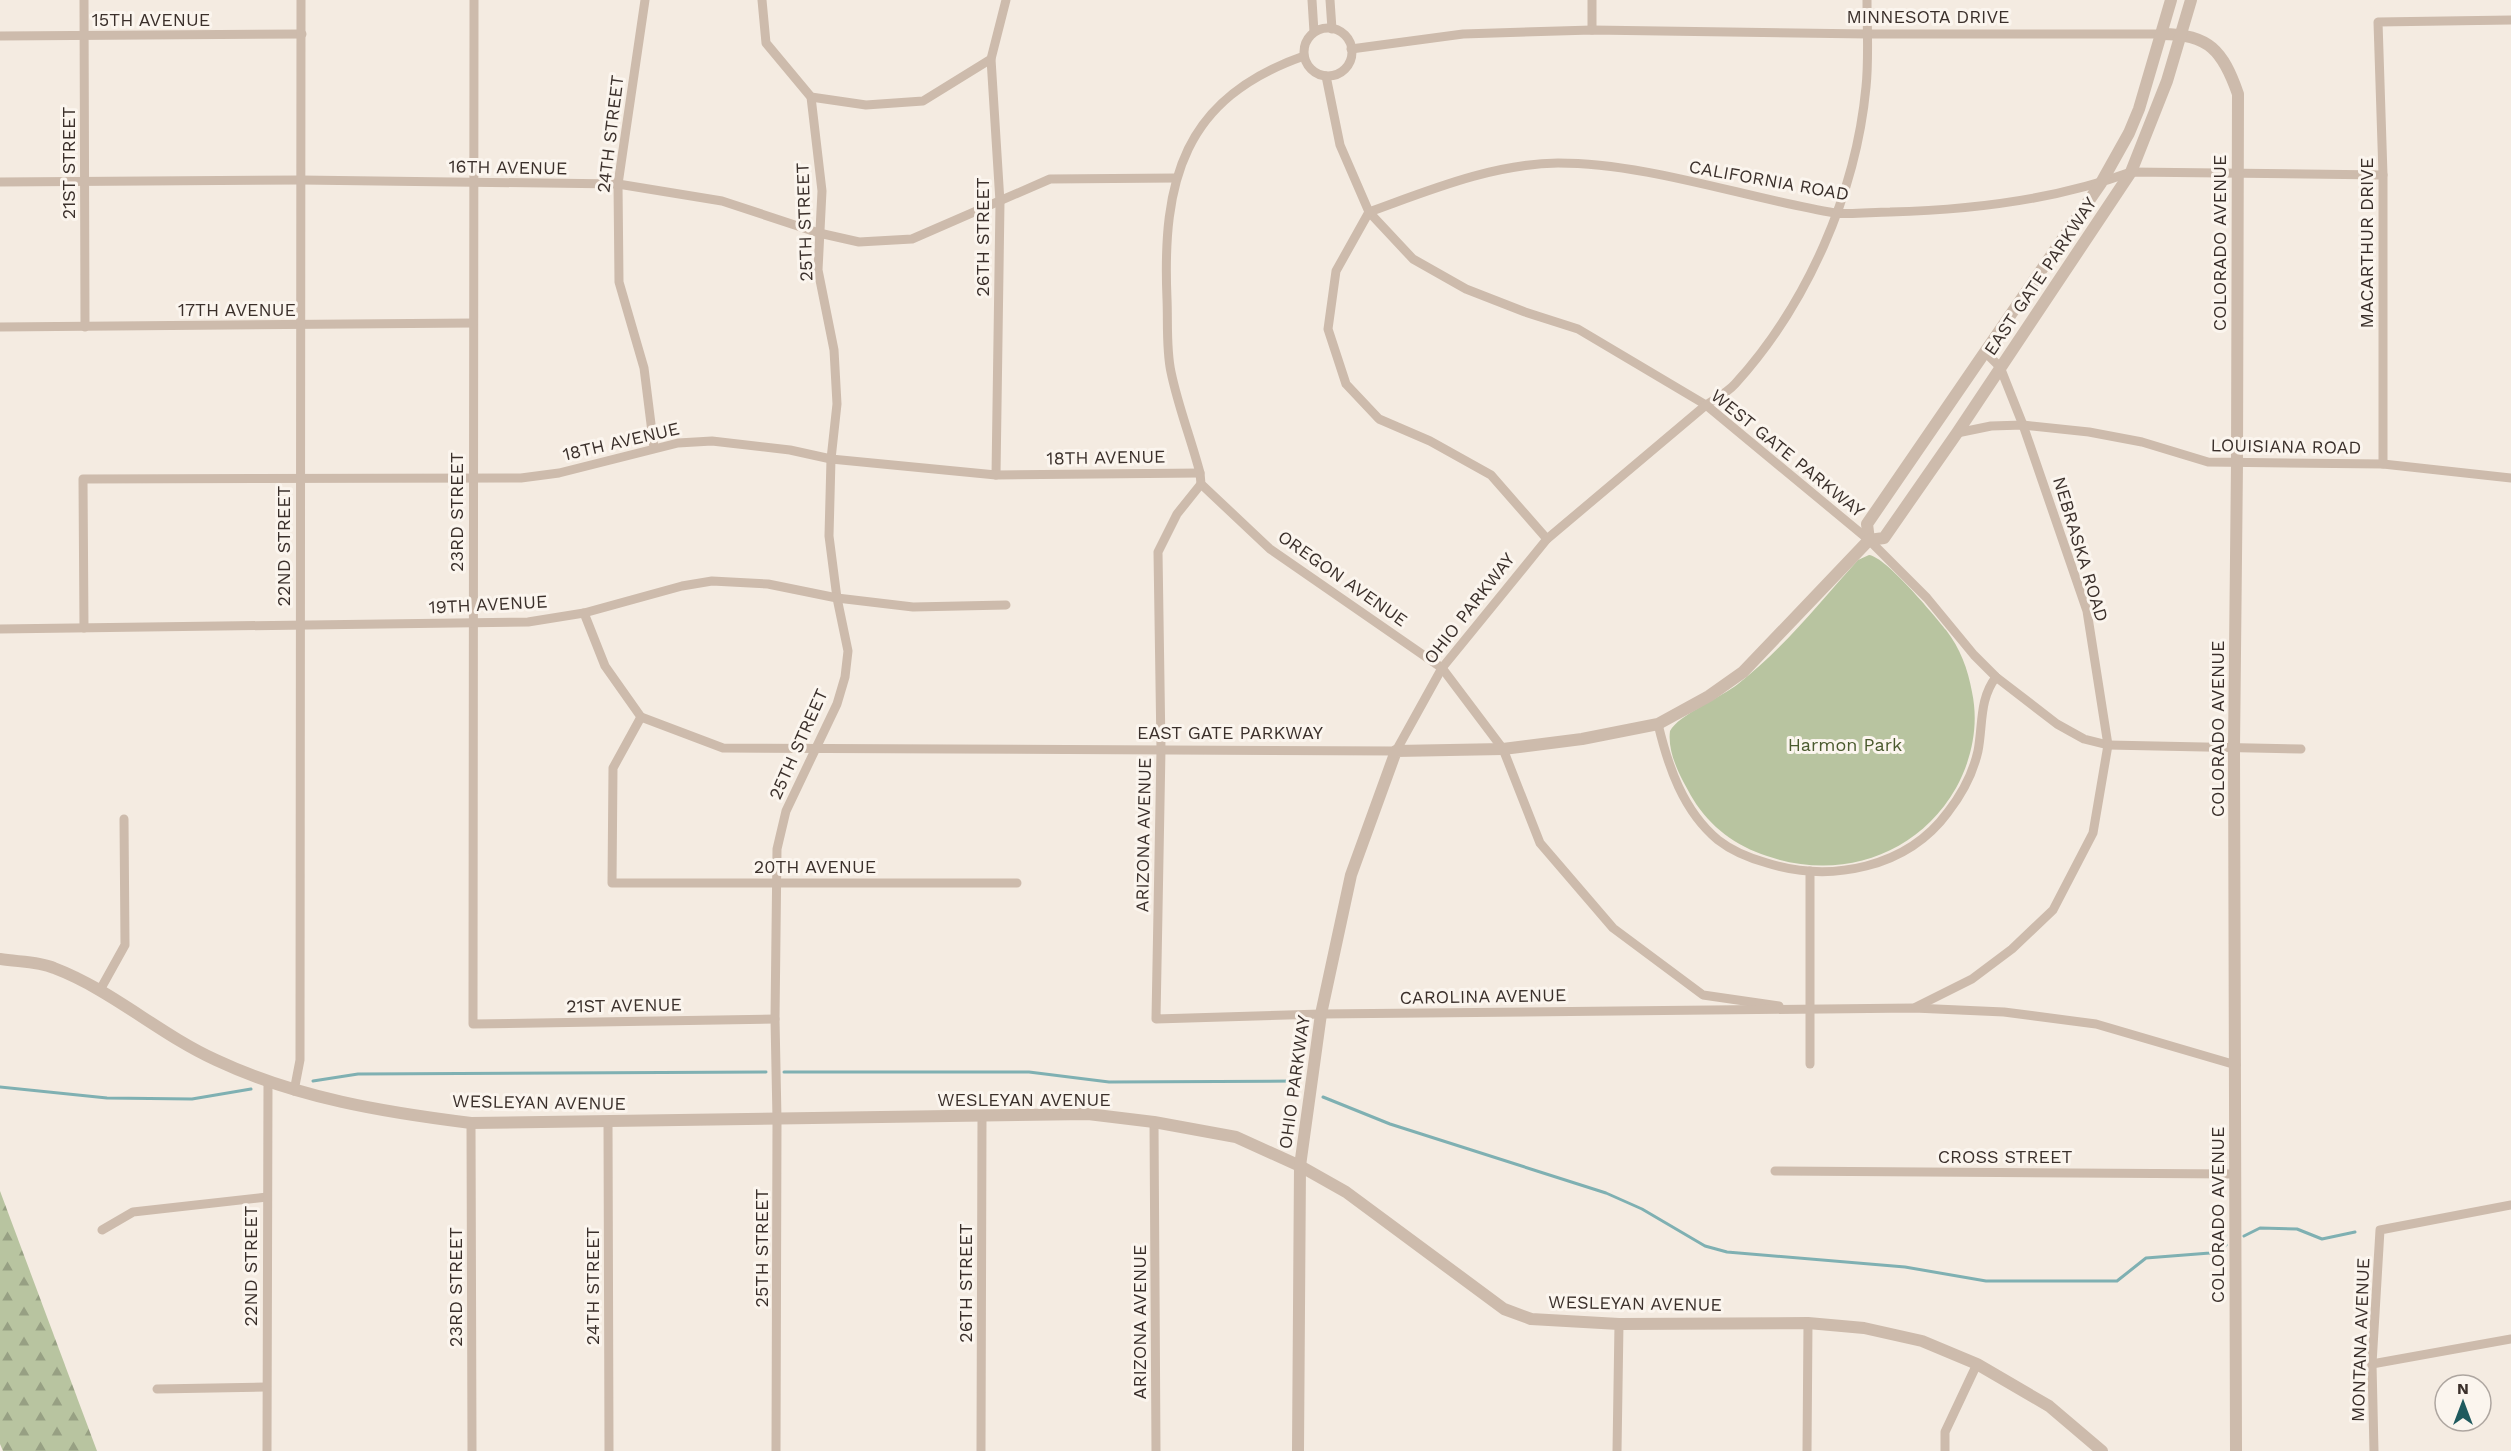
<svg xmlns="http://www.w3.org/2000/svg" width="2511" height="1451" viewBox="0 0 2511 1451" font-family="'Work Sans',sans-serif">
	<style>
		.forest { fill: url(#forest-firs) }
		.park { fill: #b8c4a0 }
		.lines { fill: none; stroke-linecap: round; stroke-linejoin: round }
		.stream { stroke: #7fb0b2; stroke-width: 3 }
		.minor { stroke: #cdbbac; stroke-width: 9 }
		.tertiary { stroke: #cdbbac; stroke-width: 12 }
		.labels { text-anchor: middle; dominant-baseline: central; stroke-width: 6; stroke-linejoin: round; paint-order: stroke }
		.street-label { font-size: 18px; fill: #3b302b; stroke: #fbf5ee }
		.park-label { font-size: 18px; fill: #4a5a2e; stroke: #fbf5ee }
	</style>
	<defs>
		<pattern id="forest-firs" width="22" height="20" patternUnits="userSpaceOnUse" patternTransform="scale(1.5)"><rect width="22" height="20" fill="#b8c4a0"/><path d="M5 1l3.5 6h-7zM16 11l3.5 6h-7z" fill="#97a083"/></pattern>
	</defs>
	<rect width="100%" height="100%" fill="#f4ebe1"/>
	<path class="forest" d="M0 1191 97 1451H3L0 1444Z"/>
	<path class="park" d="M1869 555C1886 557 1933 614 1946 630 1960 648 1968 669 1972 692 1979 725 1972 759 1956 788 1917 856 1840 881 1767 856 1736 846 1710 827 1693 799 1682 780 1667 754 1670 731 1678 715 1722 697 1738 684 1783 649 1820 602 1858 560Z"/>
	<g class="lines">
		<g class="stream">
			<path d="M784 1072H1029L1109 1082 1296 1081"/>
			<path d="M313 1081 358 1074 766 1072"/>
			<path d="M0 1087 107 1098 192 1099 251 1089"/>
			<path d="M1323 1097 1390 1124 1606 1193 1642 1209 1705 1246 1727 1252 1905 1267 1986 1281H2117L2146 1258 2210 1253 2226 1245"/>
			<path d="M2244 1236 2260 1228 2297 1229 2322 1239 2355 1232"/>
		</g>
		<g class="minor">
			<path d="M84 0 85 327"/>
			<path d="M474 0 473 1024 775 1019"/>
			<path d="M645 0 618 184 619 282 644 368 654 448"/>
			<path d="M762 0 766 43 811 97 822 191 818 270 834 350 837 404 831 459 829 536 837 598 848 651 845 677 837 704 786 811 777 849 775 1019 777 1119 776 1451"/>
			<path d="M1312 0 1314 32"/>
			<path d="M1330 0 1332 29"/>
			<circle cx="1328" cy="52" r="24"/>
			<path d="M1592 30V0"/>
			<path d="M0 36 302 34"/>
			<path d="M1351 49 1463 34 1592 30 1867 34H2162"/>
			<path d="M1304 56C1183 98 1162 181 1167 299 1168 322 1166 349 1171 372 1178 406 1191 439 1200 473L1201 484 1270 549 1442 668 1503 749 1540 843 1613 928 1703 995 1779 1006"/>
			<path d="M1326 76 1340 145 1369 212 1413 259 1466 289 1525 312 1578 329 1706 405 1869 540 1927 598 1974 655 1996 677 2057 724 2084 739 2108 745 2301 749"/>
			<path d="M811 97 866 105 923 101 991 59"/>
			<path d="M0 182 301 180 618 184 722 201 819 233 859 242 912 239 1050 179 1176 178"/>
			<path d="M0 327 473 323"/>
			<path d="M1957 433 1991 426 2023 425 2089 432 2142 442 2208 462 2383 464 2511 478"/>
			<path d="M2383 464V175L2378 22 2511 20"/>
			<path d="M996 475 1000 202 991 59 1006 0"/>
			<path d="M1201 484 1177 514 1158 552 1161 749 1156 1019 1321 1014 1914 1008 2004 1012 2096 1024 2236 1065"/>
			<path d="M1547 539 1491 475 1430 441 1379 419 1346 384 1328 329 1336 271 1369 212C1430 190 1492 164 1558 163 1648 163 1745 198 1835 213 1852 215 1872 212 1890 212 1970 210 2055 200 2131 172L2383 175"/>
			<path d="M584 613 605 666 641 717 723 748 1396 751 1442 668 1547 539 1706 405C1715 399 1728 392 1735 384 1807 305 1856 193 1866 87 1869 58 1867 29 1867 0"/>
			<path d="M84 628 83 479 521 478 559 473 678 443 712 441 790 450 831 459 996 475 1200 473"/>
			<path d="M0 629 528 622 584 613 682 586 712 581 768 584 837 598 913 607 1006 605"/>
			<path d="M641 717 613 768 612 883H1017"/>
			<path d="M1658 724C1668 766 1683 811 1718 840 1732 851 1749 858 1767 863 1831 883 1907 868 1948 812 1962 794 1973 773 1978 751 1983 725 1979 699 1996 677"/>
			<path d="M100 990 125 945 124 819"/>
			<path d="M1916 1007 1972 979 2012 949 2053 910 2093 833 2108 745 2087 611 2023 425 2000 367 1985 352"/>
			<path d="M1810 1064V871"/>
			<path d="M294 1091 300 1060 301 0"/>
			<path d="M608 1122 609 1451"/>
			<path d="M1154 1122 1156 1451"/>
			<path d="M471 1123 472 1451"/>
			<path d="M1775 1171 2235 1174"/>
			<path d="M102 1230 133 1212 267 1197"/>
			<path d="M2372 1364 2511 1339"/>
			<path d="M157 1389 265 1387"/>
			<path d="M267 1451 268 1082"/>
			<path d="M981 1451 982 1115"/>
			<path d="M1617 1451 1619 1324"/>
			<path d="M1807 1451 1808 1323"/>
			<path d="M1945 1451V1432L1977 1364"/>
			<path d="M2374 1451 2372 1364 2380 1230 2511 1205"/>
		</g>
		<g class="tertiary">
			<path d="M2162 34C2209 34 2223 51 2238 94L2237 463 2234 748 2236 1451"/>
			<path d="M1869 540 1867 524 2101 183 2129 133 2139 109 2171 0"/>
			<path d="M0 959C17 962 38 961 54 968 112 990 159 1034 216 1060 297 1098 383 1112 471 1123L1088 1114 1154 1122 1236 1137 1300 1166 1346 1192 1504 1309 1531 1319 1619 1324 1808 1323 1864 1328 1922 1341 1977 1364 2049 1406 2102 1451"/>
			<path d="M1298 1451 1300 1166 1321 1014 1351 875 1396 751 1503 749 1582 739 1658 724 1709 696 1743 672 1869 540 1884 538 1957 433 2131 172 2167 81 2191 0"/>
		</g>
	</g>
	<g class="labels">
		<g class="street-label">
			<text x="1928" y="16">MINNESOTA DRIVE</text>
			<text x="151" y="19">15TH AVENUE</text>
			<text transform="translate(610 134) rotate(-83)">24TH STREET</text>
			<text transform="translate(68 163) rotate(-90)">21ST STREET</text>
			<text transform="translate(508 167) rotate(1)">16TH AVENUE</text>
			<text transform="translate(1769 180) rotate(10)">CALIFORNIA ROAD</text>
			<text transform="translate(804 222) rotate(-92)">25TH STREET</text>
			<text transform="translate(982 237) rotate(-90)">26TH STREET</text>
			<text transform="translate(2219 243) rotate(-90)">COLORADO AVENUE</text>
			<text transform="translate(2366 243) rotate(-90)">MACARTHUR DRIVE</text>
			<text transform="translate(2040 276) rotate(-56)">EAST GATE PARKWAY</text>
			<text x="237" y="309">17TH AVENUE</text>
			<text transform="translate(621 441) rotate(-13)">18TH AVENUE</text>
			<text transform="translate(2286 446) rotate(1)">LOUISIANA ROAD</text>
			<text transform="translate(1788 453) rotate(39)">WEST GATE PARKWAY</text>
			<text transform="translate(1106 457) rotate(-1)">18TH AVENUE</text>
			<text transform="translate(456 512) rotate(-90)">23RD STREET</text>
			<text transform="translate(283 546) rotate(-90)">22ND STREET</text>
			<text transform="translate(2081 549) rotate(73)">NEBRASKA ROAD</text>
			<text transform="translate(1343 578) rotate(35)">OREGON AVENUE</text>
			<text transform="translate(488 604) rotate(-3)">19TH AVENUE</text>
			<text transform="translate(1469 608) rotate(-52)">OHIO PARKWAY</text>
			<text transform="translate(2217 729) rotate(-90)">COLORADO AVENUE</text>
			<text x="1230" y="732">EAST GATE PARKWAY</text>
			<text transform="translate(798 744) rotate(-66)">25TH STREET</text>
			<text transform="translate(1143 835) rotate(-89)">ARIZONA AVENUE</text>
			<text x="815" y="866">20TH AVENUE</text>
			<text transform="translate(1483 996) rotate(-1)">CAROLINA AVENUE</text>
			<text transform="translate(624 1005) rotate(-1)">21ST AVENUE</text>
			<text transform="translate(1294 1082) rotate(-82)">OHIO PARKWAY</text>
			<text x="1024" y="1099">WESLEYAN AVENUE</text>
			<text transform="translate(539 1102) rotate(1)">WESLEYAN AVENUE</text>
			<text x="2005" y="1156">CROSS STREET</text>
			<text transform="translate(2217 1215) rotate(-90)">COLORADO AVENUE</text>
			<text transform="translate(761 1248) rotate(-90)">25TH STREET</text>
			<text transform="translate(250 1266) rotate(-90)">22ND STREET</text>
			<text transform="translate(965 1283) rotate(-90)">26TH STREET</text>
			<text transform="translate(592 1286) rotate(-90)">24TH STREET</text>
			<text transform="translate(455 1287) rotate(-90)">23RD STREET</text>
			<text transform="translate(1635 1303) rotate(1)">WESLEYAN AVENUE</text>
			<text transform="translate(1139 1322) rotate(-90)">ARIZONA AVENUE</text>
			<text transform="translate(2360 1340) rotate(-88)">MONTANA AVENUE</text>
		</g>
		<g class="park-label">
			<text x="1845" y="744">Harmon Park</text>
		</g>
	</g>
	<g transform="translate(2463 1403)"><circle r="28" fill="#fbf5ee" stroke="#aea6a0" stroke-width="1.5"/>
	<path d="M0-4.5L10 22L0 15L-10 22Z" fill="#1f5a5e"/>
	<text y="-9" font-size="16" font-weight="bold" text-anchor="middle" fill="#3b302b">N</text>
	</g>
</svg>
